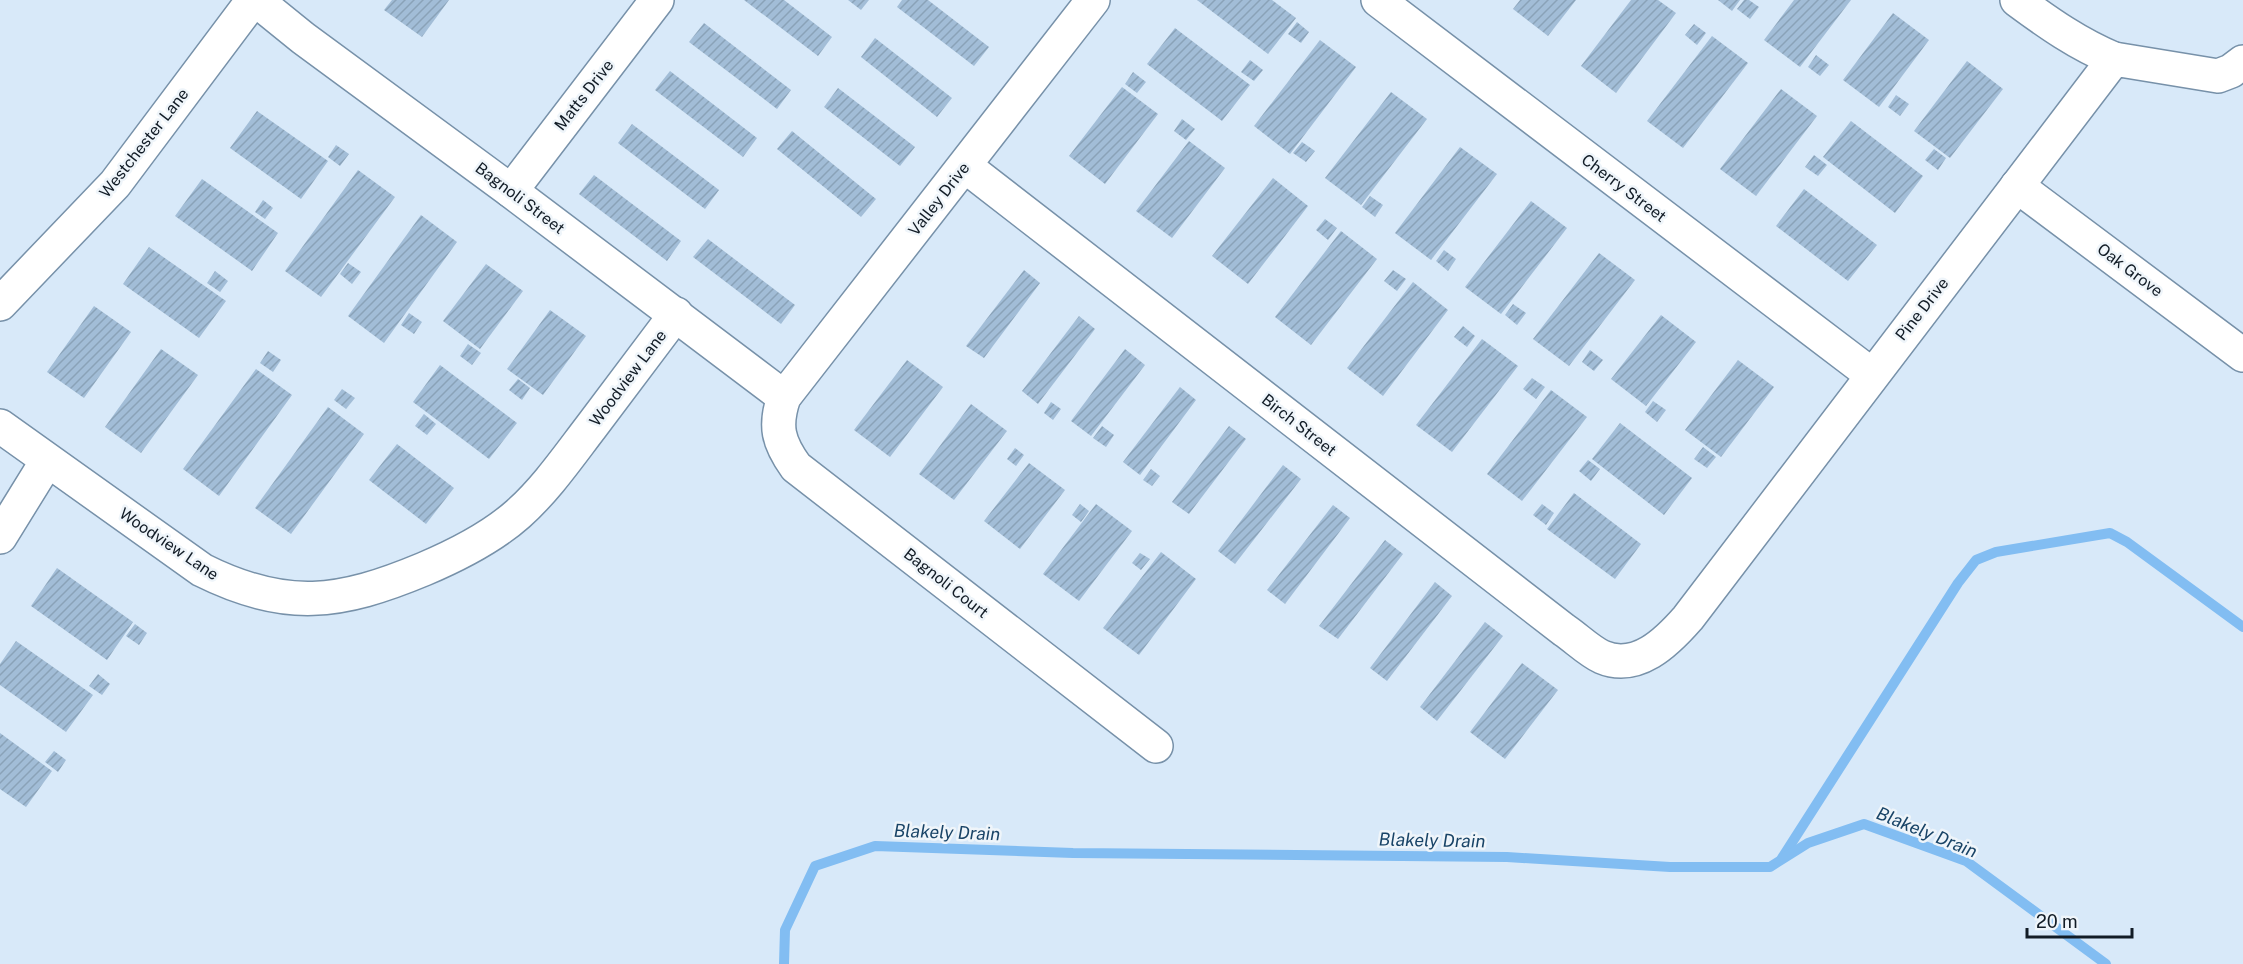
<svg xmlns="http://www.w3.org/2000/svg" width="2243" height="964" viewBox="0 0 2243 964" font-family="'Public Sans',sans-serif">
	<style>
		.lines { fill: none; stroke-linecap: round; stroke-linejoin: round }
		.stream { stroke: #82bdf2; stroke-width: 10 }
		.building { fill: url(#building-hatch) }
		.street-casing { stroke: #7791a9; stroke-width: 36 }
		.street { stroke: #fff; stroke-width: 33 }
		.labels { text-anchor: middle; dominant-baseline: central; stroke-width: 5; stroke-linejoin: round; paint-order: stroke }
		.street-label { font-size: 16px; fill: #121c26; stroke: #eff5fa }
		.water-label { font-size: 18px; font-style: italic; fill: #194467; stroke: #eff5fa }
	</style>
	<defs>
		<pattern id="building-hatch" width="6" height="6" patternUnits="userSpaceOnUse" patternTransform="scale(1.5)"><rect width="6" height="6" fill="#a2bdd7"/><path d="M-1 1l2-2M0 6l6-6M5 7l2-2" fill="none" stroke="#8aa2b8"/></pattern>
	</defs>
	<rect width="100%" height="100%" fill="#d8e9f9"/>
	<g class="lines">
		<g class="stream">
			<path d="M1782 858 1958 583 1976 560 1996 552 2110 533 2127 542 2243 627"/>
			<path d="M784 964 785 930 815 866 875 846 1073 853 1507 857 1670 867H1770L1808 843 1864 824 1966 861 2106 964"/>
		</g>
	</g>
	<g class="building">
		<path d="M392 0H449L422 37 384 10Z"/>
		<path d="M744 0H784L832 37 818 56Z"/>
		<path d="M848 0H869L861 10Z"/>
		<path d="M902 0H928L989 47 974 66 897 7Z"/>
		<path d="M1197 0H1272L1296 18 1268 54Z"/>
		<path d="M1520 0H1576L1548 36 1513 9Z"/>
		<path d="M1631 0H1658L1676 13 1616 93 1581 66Z"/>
		<path d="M1718 0H1740L1732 11Z"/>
		<path d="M1744 0H1749L1759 7 1750 19 1737 9Z"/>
		<path d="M1794 0H1851L1800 67 1764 40Z"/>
		<path d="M1893 13 1929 40 1879 107 1843 80Z"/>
		<path d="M1297 22 1309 32 1301 43 1288 34Z"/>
		<path d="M704 23 791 90 777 109 689 42Z"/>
		<path d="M1694 24 1706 33 1697 45 1685 35Z"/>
		<path d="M1175 28 1250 85 1222 121 1147 64Z"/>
		<path d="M1712 36 1748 63 1683 148 1647 121Z"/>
		<path d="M875 38 952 98 937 117 861 57Z"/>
		<path d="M1320 40 1356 67 1290 154 1254 126Z"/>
		<path d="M1816 55 1829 65 1820 76 1808 67Z"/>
		<path d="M1250 60 1263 70 1254 81 1241 72Z"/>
		<path d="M1967 61 2003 89 1950 158 1914 131Z"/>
		<path d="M670 71 757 138 743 157 655 90Z"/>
		<path d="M1133 72 1146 82 1137 93 1125 84Z"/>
		<path d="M1122 87 1158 114 1105 184 1069 156Z"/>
		<path d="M838 88 915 147 900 166 824 107Z"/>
		<path d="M1781 89 1817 116 1756 196 1720 169Z"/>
		<path d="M1391 92 1427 119 1361 205 1325 178Z"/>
		<path d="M1896 95 1909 104 1900 116 1888 107Z"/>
		<path d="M257 111 328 161 301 199 230 148Z"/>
		<path d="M1182 119 1195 129 1186 140 1174 131Z"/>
		<path d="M1851 121 1923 176 1895 213 1823 157Z"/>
		<path d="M632 124 719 190 705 209 618 143Z"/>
		<path d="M792 131 876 199 861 217 777 149Z"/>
		<path d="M1189 141 1225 168 1172 238 1136 211Z"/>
		<path d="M1302 142 1315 151 1306 162 1293 153Z"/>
		<path d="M336 145 349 154 340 166 328 157Z"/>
		<path d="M1460 147 1497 174 1431 260 1395 233Z"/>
		<path d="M1934 149 1946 158 1938 170 1925 160Z"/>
		<path d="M1814 155 1827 165 1818 176 1805 167Z"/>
		<path d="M358 170 395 197 321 297 285 271Z"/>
		<path d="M594 175 681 241 667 261 579 194Z"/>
		<path d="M1273 178 1308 206 1248 284 1212 256Z"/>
		<path d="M202 179 278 233 252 271 175 216Z"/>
		<path d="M1804 189 1877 245 1848 281 1776 226Z"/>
		<path d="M1370 196 1383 205 1375 217 1362 207Z"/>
		<path d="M263 200 273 208 265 219 255 212Z"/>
		<path d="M1531 201 1567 228 1501 314 1465 287Z"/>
		<path d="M421 215 457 242 384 343 348 316Z"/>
		<path d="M1325 219 1337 228 1328 240 1316 230Z"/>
		<path d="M1341 231 1377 259 1311 345 1275 317Z"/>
		<path d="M708 239 795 305 781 324 693 257Z"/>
		<path d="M149 247 226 301 199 338 123 284Z"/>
		<path d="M1444 250 1456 259 1448 271 1436 261Z"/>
		<path d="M1599 253 1635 280 1569 366 1533 339Z"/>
		<path d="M348 263 361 272 352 284 340 274Z"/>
		<path d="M486 264 523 291 480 349 443 321Z"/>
		<path d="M1024 270 1040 283 984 358 966 346Z"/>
		<path d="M1393 270 1406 279 1397 291 1384 281Z"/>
		<path d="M215 271 228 281 220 292 207 283Z"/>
		<path d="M1413 282 1448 310 1383 396 1347 368Z"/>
		<path d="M1513 304 1526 313 1517 325 1505 315Z"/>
		<path d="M94 306 131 332 84 398 47 372Z"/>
		<path d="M550 310 586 336 543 395 507 369Z"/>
		<path d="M409 313 422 322 414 334 401 325Z"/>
		<path d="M1661 315 1696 342 1646 406 1611 379Z"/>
		<path d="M1079 316 1095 329 1038 404 1022 391Z"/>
		<path d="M1463 326 1475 336 1467 347 1454 337Z"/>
		<path d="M1482 339 1518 366 1452 452 1416 425Z"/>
		<path d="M468 344 481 353 472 365 460 356Z"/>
		<path d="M161 349 198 375 141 453 105 427Z"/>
		<path d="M1125 349 1145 365 1091 436 1071 421Z"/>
		<path d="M1590 350 1603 360 1594 371 1582 362Z"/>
		<path d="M268 351 281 360 273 372 260 363Z"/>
		<path d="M907 360 943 387 890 457 854 430Z"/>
		<path d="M1738 360 1774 387 1721 457 1685 430Z"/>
		<path d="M440 365 517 423 489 459 413 402Z"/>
		<path d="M256 369 292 395 219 496 183 469Z"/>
		<path d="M1532 378 1545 387 1536 399 1523 389Z"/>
		<path d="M518 379 530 388 522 400 509 390Z"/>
		<path d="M1180 387 1196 400 1140 475 1123 462Z"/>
		<path d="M342 389 355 398 346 409 334 400Z"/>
		<path d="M1551 390 1587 417 1522 501 1487 474Z"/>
		<path d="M1653 401 1666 410 1657 422 1645 412Z"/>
		<path d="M1051 402 1061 409 1053 420 1044 413Z"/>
		<path d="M971 404 1007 431 954 500 919 474Z"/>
		<path d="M328 407 364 434 291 534 255 508Z"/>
		<path d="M424 414 436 424 427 435 415 426Z"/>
		<path d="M1620 423 1692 478 1664 515 1592 459Z"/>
		<path d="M1102 426 1114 435 1106 447 1093 438Z"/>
		<path d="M1229 426 1246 439 1189 514 1172 502Z"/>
		<path d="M397 444 454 488 426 524 369 480Z"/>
		<path d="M1703 447 1716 457 1707 468 1694 459Z"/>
		<path d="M1015 448 1024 455 1016 466 1007 459Z"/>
		<path d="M1588 460 1600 469 1591 481 1579 471Z"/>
		<path d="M1029 463 1065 490 1020 549 984 521Z"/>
		<path d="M1283 465 1301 479 1235 564 1218 551Z"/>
		<path d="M1151 469 1160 476 1152 486 1143 480Z"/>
		<path d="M1574 493 1641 544 1615 579 1547 529Z"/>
		<path d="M1080 504 1089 511 1081 522 1072 515Z"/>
		<path d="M1096 504 1132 531 1079 601 1043 574Z"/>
		<path d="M1542 504 1554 513 1546 525 1533 515Z"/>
		<path d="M1333 505 1350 518 1285 604 1267 590Z"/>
		<path d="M1385 540 1403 554 1338 639 1319 626Z"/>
		<path d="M1161 552 1196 579 1139 655 1103 628Z"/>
		<path d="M1140 553 1150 559 1141 570 1132 563Z"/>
		<path d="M57 568 133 622 107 660 31 606Z"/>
		<path d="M1435 582 1452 596 1387 681 1370 668Z"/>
		<path d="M1485 622 1503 636 1437 721 1420 707Z"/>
		<path d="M135 624 147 633 139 645 126 636Z"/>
		<path d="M16 641 93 695 66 732 0 685V664Z"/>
		<path d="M1522 663 1558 690 1505 759 1470 732Z"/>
		<path d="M98 674 110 684 102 695 89 686Z"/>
		<path d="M0 733 52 771 26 807 0 789Z"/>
		<path d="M54 751 66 760 58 772 45 762Z"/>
	</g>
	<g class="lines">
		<defs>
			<g id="street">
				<path d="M256 0 303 38 511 191 784 397"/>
				<path d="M1093 0 784 397C774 426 778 442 796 467L1156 746"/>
				<path d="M1378 0 1872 375"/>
				<path d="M2017 0C2048 23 2078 44 2114 59"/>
				<path d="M965 166 1564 630C1576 638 1589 651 1602 657 1637 672 1667 642 1688 618L2114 59 2218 76 2231 71 2243 62"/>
				<path d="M2017 186 2243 355"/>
				<path d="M511 191 657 0"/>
				<path d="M0 304 115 184 253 0"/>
				<path d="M0 426 202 570C286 612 340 604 424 569 457 555 491 538 518 514 546 489 568 457 591 427 619 390 647 352 676 314"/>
				<path d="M0 537 47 461"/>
			</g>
		</defs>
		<use href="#street" class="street-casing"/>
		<use href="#street" class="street"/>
	</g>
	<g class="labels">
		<g class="street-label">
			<text transform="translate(584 95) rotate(-52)">Matts Drive</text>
			<text transform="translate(144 143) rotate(-52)">Westchester Lane</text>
			<text transform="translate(1624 188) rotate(37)">Cherry Street</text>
			<text transform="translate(520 198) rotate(37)">Bagnoli Street</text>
			<text transform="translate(939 199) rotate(-52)">Valley Drive</text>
			<text transform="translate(2130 270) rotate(37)">Oak Grove</text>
			<text transform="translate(1922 309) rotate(-52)">Pine Drive</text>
			<text transform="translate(628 378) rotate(-53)">Woodview Lane</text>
			<text transform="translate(1299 425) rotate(38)">Birch Street</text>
			<text transform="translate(169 544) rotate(34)">Woodview Lane</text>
			<text transform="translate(946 583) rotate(38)">Bagnoli Court</text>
		</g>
		<g class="water-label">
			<text transform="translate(947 832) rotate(2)">Blakely Drain</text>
			<text transform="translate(1927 832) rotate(22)">Blakely Drain</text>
			<text transform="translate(1432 840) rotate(1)">Blakely Drain</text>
		</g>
	</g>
	<path d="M2027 928v9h105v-9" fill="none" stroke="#121c26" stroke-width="3"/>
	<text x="2036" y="928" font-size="18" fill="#121c26" stroke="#eff5fa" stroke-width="4.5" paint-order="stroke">20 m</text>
</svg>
